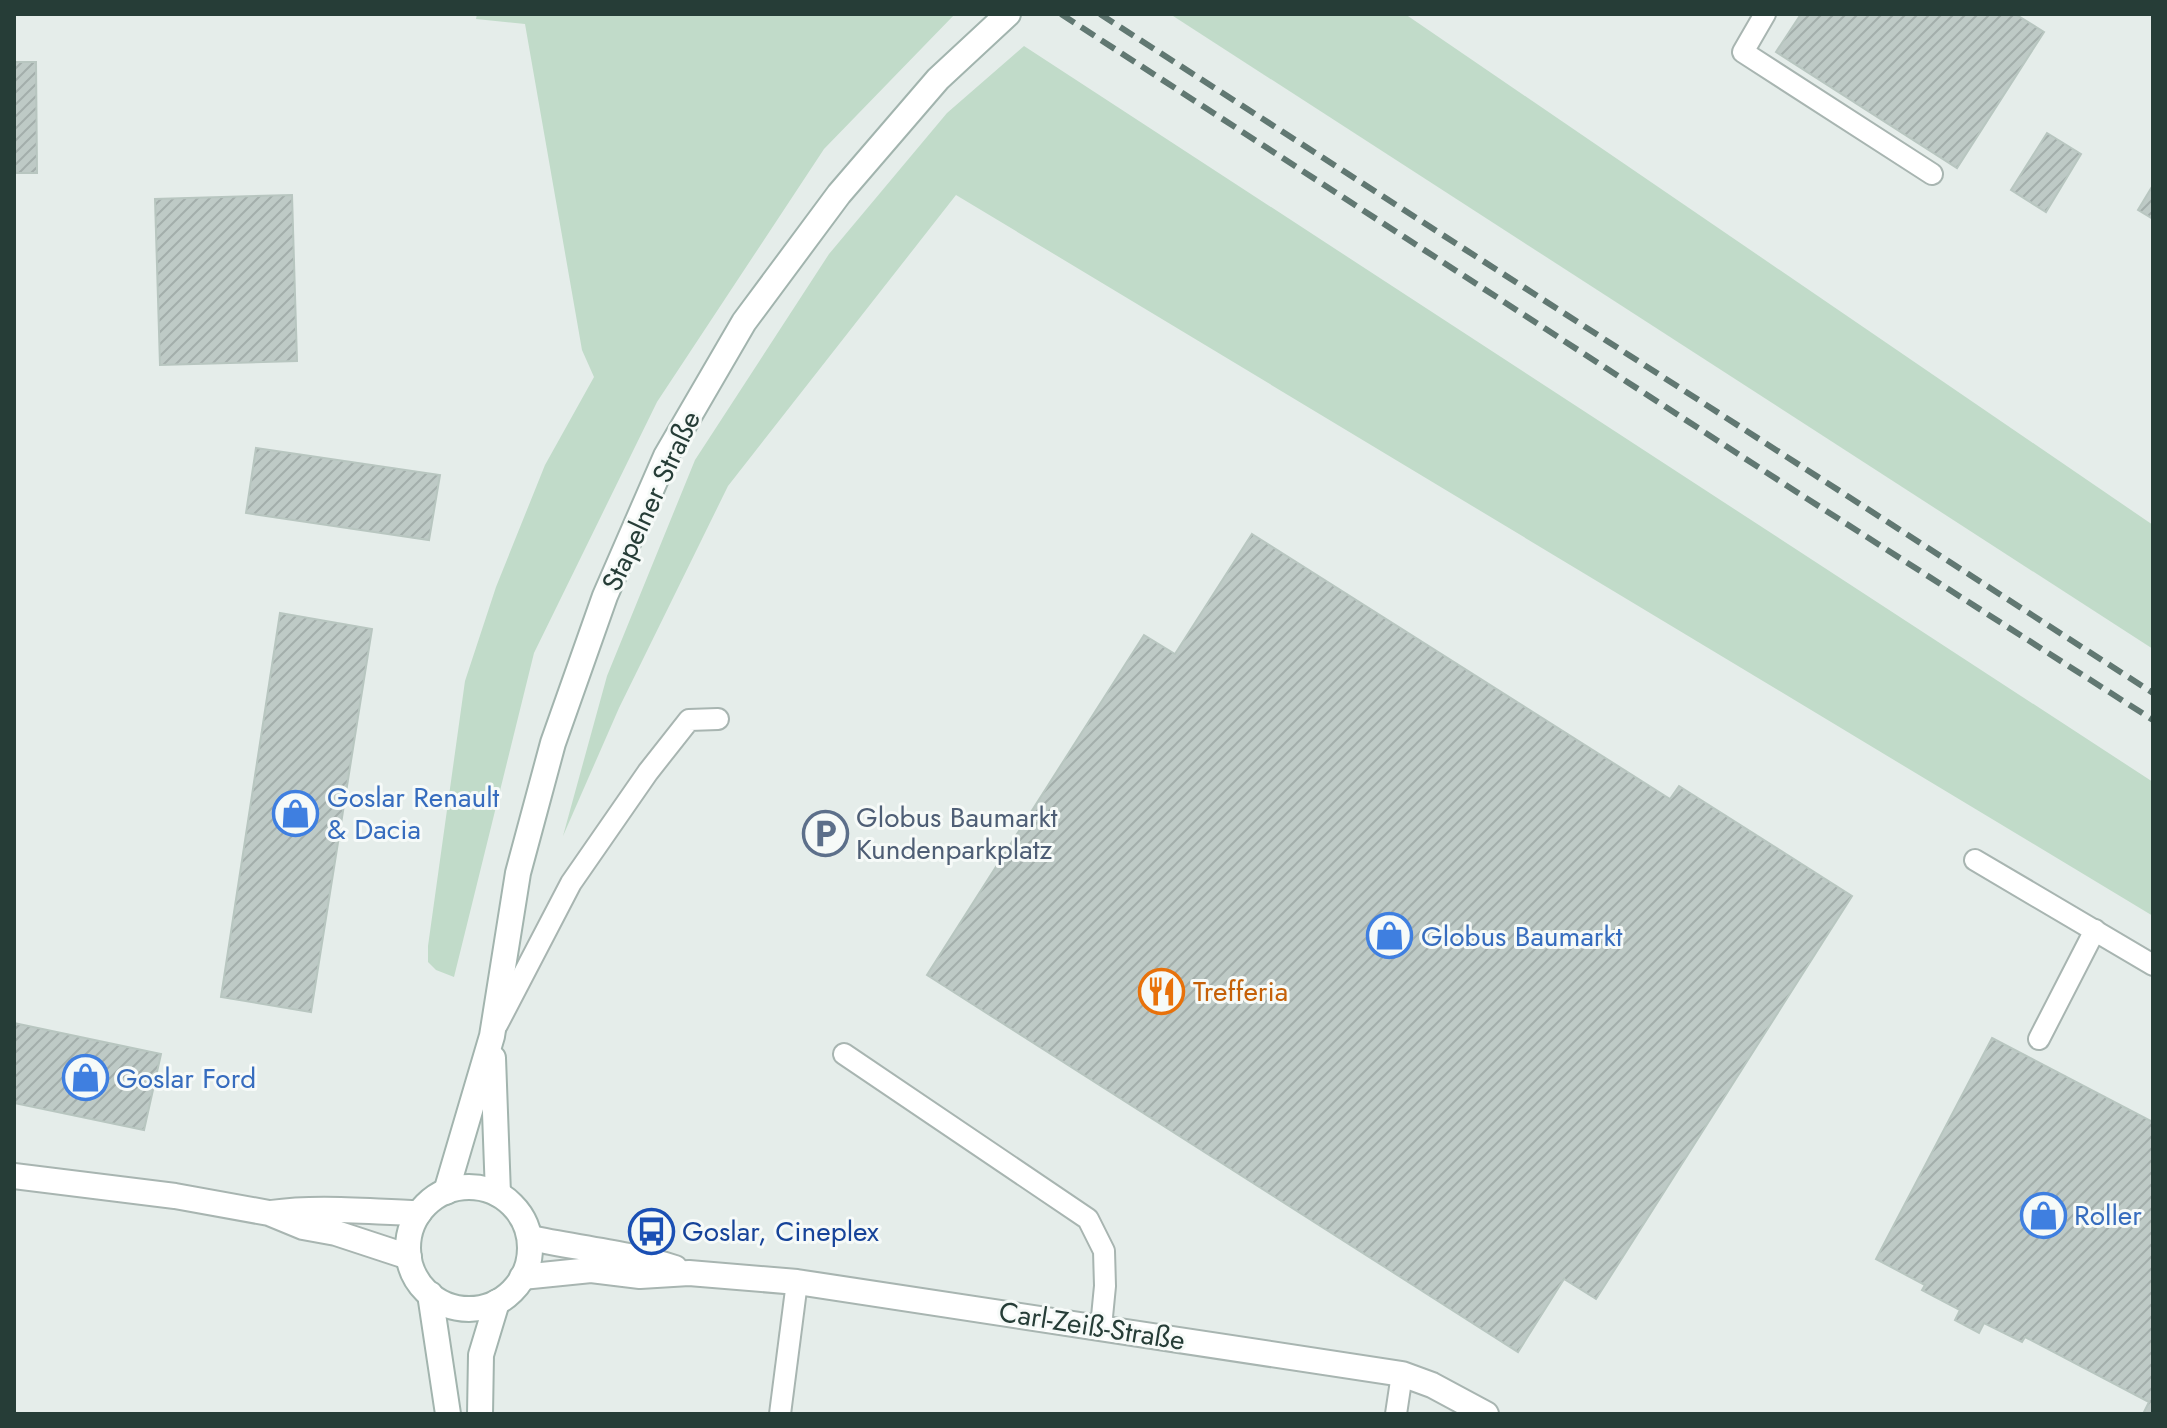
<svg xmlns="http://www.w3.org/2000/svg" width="2167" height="1428" viewBox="0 0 2167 1428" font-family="Jost,sans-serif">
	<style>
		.green { fill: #c1dbc9 }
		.building { fill: url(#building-hatch); stroke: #b8c6c0; stroke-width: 2 }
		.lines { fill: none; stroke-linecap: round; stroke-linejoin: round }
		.lane-casing { stroke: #a8b5b1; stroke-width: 24 }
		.street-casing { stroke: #a8b5b1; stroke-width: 28 }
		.secondary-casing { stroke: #a2b4ae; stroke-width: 28 }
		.lane { stroke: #fff; stroke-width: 20 }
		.street { stroke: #fff; stroke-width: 24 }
		.secondary { stroke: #fff; stroke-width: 24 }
		.rail { stroke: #617872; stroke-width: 6; stroke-dasharray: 16 8; stroke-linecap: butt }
		.labels { text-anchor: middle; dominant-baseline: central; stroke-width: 6; stroke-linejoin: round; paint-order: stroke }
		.street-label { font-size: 28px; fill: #263d37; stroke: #f6faf8 }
		.shop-label { font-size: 28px; fill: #366cbe; stroke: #f6faf8; text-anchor: start }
		.service-label { font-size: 28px; fill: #4e5e75; stroke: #f6faf8; text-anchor: start }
		.food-label { font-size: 28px; fill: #c56008; stroke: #f6faf8; text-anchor: start }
		.transit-label { font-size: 28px; fill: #164399; stroke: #f6faf8; text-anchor: start }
	</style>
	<defs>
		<pattern id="building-hatch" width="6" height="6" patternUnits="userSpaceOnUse" patternTransform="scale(2)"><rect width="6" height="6" fill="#becac6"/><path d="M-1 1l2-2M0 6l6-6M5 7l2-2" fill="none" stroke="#a3aeab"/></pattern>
	</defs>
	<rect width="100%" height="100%" fill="#e5edea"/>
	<g class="green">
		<path d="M477 14H955L824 149 657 402 534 653 454 977 436 970 428 962V946L465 681 496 587 545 465 594 377 582 350 525 24 476 19Z"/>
		<path d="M1170 14H1405L2153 525V649Z"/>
		<path d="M1024 46 2153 782V916L956 195 728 486 619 708 563 836 607 676 695 460 829 254 947 113Z"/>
	</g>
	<g class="building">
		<path d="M1801 14H2015L2044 32 1957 168 1776 52Z"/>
		<path d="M14 62H36L37 173H14Z"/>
		<path d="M2047 133 2081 154 2046 212 2011 190Z"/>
		<path d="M2153 185V219L2138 210Z"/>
		<path d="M292 195 297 361 160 365 155 199Z"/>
		<path d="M256 448 440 475 429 540 246 513Z"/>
		<path d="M1252 534 1670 799 1679 786 1852 896 1596 1299 1564 1279 1518 1352 927 975 1144 635 1175 654Z"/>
		<path d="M280 613 372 629 311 1012 221 997Z"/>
		<path d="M14 1023 161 1054 144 1130 14 1103Z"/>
		<path d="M1992 1038 2153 1122V1414H2143L2149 1402 2025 1337 2022 1342 1984 1323 1979 1333 1955 1320 1960 1310 1922 1290 1925 1285 1876 1259Z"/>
	</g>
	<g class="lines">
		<defs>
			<g id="lane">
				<path d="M1765 14 1743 52 1932 174"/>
				<path d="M1975 860 2153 965"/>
				<path d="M497 1025 571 883 648 772 689 720 718 719"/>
				<path d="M2039 1039 2095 930"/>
				<path d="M844 1054 1088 1219 1104 1251 1105 1286 1101 1327"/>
				<path d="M780 1414 797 1282"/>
				<path d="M1396 1414 1402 1374"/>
			</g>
			<g id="street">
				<path d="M14 1176 175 1196 269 1213 303 1227 336 1233 409 1257"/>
				<path d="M271 1213C320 1206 370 1212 419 1213"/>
				<path d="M530 1238C578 1248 628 1253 675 1268"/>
				<path d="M522 1277 591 1270 640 1276 689 1273 797 1282 1402 1374 1432 1385 1486 1414"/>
			</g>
			<g id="secondary">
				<path d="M493 1058 498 1194"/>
				<circle cx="469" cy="1248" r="61"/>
				<path d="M446 1192 492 1036 518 873 553 743 605 596 666 456 744 322 839 194 938 79 1008 14"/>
				<path d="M430 1294 448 1414"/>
				<path d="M480 1414 481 1355 497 1302"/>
			</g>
		</defs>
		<use href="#lane" class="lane-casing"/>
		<use href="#street" class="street-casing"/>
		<use href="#secondary" class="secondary-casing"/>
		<use href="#lane" class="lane"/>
		<use href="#street" class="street"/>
		<use href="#secondary" class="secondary"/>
		<g class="rail">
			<path d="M1061 14 1792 489 2153 720"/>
			<path d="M1100 14 2153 693"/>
		</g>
	</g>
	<defs>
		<symbol id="shop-ring" viewBox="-11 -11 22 22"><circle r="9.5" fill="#f6faf8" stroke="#3f7fe0" stroke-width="1.5"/><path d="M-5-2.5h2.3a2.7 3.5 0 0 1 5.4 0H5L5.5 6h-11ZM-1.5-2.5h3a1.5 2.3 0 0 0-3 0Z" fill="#3f7fe0"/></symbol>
		<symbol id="parking-ring" viewBox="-11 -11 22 22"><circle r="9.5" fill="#f6faf8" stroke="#5c6f8a" stroke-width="1.5"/><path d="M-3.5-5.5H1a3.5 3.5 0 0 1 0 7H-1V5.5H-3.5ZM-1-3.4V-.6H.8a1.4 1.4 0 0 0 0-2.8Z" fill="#5c6f8a"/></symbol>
		<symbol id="restaurant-ring" viewBox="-11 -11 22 22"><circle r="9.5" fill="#f6faf8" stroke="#e8710a" stroke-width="1.5"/><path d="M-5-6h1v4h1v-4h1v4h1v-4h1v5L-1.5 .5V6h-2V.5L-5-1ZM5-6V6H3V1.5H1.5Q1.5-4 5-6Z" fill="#e8710a"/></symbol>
		<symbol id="bus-ring" viewBox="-11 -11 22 22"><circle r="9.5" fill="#f6faf8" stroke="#1a4fb4" stroke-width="1.5"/><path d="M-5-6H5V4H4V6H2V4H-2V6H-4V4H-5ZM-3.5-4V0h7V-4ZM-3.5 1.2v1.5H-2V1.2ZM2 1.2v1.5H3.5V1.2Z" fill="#1a4fb4"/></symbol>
	</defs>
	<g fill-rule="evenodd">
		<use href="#shop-ring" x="270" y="788" width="51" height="51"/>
		<use href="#parking-ring" x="800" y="808" width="51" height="51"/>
		<use href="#shop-ring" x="1364" y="910" width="51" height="51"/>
		<use href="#restaurant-ring" x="1136" y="966" width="51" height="51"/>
		<use href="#shop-ring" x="60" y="1052" width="51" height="51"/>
		<use href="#shop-ring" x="2018" y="1190" width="51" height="51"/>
		<use href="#bus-ring" x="626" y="1206" width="51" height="51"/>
	</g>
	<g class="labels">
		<g class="street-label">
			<text transform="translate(651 501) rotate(-65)">Stapelner Straße</text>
			<text transform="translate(1092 1326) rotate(9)">Carl-Zeiß-Straße</text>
		</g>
		<g class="shop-label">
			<text x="327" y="797">Goslar Renault<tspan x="327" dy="32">&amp; Dacia</tspan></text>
			<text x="1421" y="936">Globus Baumarkt</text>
			<text x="116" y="1078">Goslar Ford</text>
			<text x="2074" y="1215">Roller</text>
		</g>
		<g class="service-label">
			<text x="856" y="817">Globus Baumarkt<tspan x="856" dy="32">Kundenparkplatz</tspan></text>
		</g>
		<g class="food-label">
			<text x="1193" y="991">Trefferia</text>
		</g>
		<g class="transit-label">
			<text x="682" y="1231">Goslar, Cineplex</text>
		</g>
	</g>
	<rect width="2167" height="1428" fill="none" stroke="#263d37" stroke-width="32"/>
</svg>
